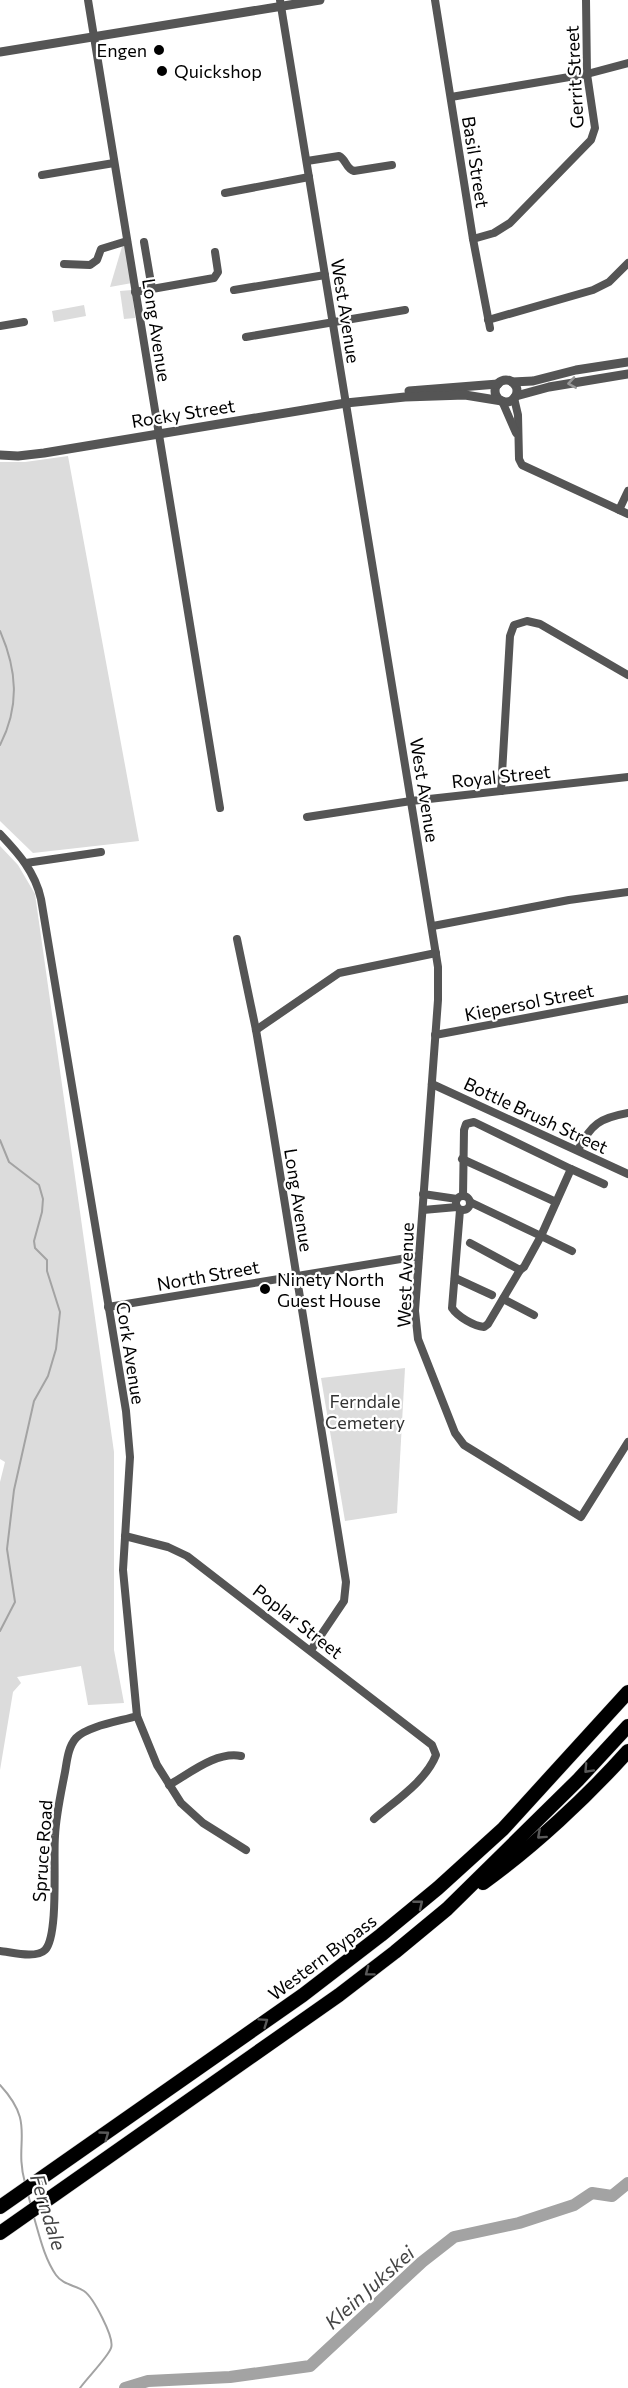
<svg xmlns="http://www.w3.org/2000/svg" width="628" height="2388" viewBox="0 0 628 2388" font-family="Commissioner,sans-serif">
	<style>
		.green { fill: #dcdcdc }
		.lines { fill: none; stroke-linecap: round; stroke-linejoin: round }
		.stream { stroke: #a3a3a3; stroke-width: 2 }
		.river { stroke: #a3a3a3; stroke-width: 12 }
		.motorway-casing { stroke: #dbdbdb; stroke-width: 15 }
		.minor { stroke: #555; stroke-width: 8 }
		.tertiary { stroke: #555; stroke-width: 9 }
		.motorway { stroke: #000; stroke-width: 14 }
		.oneway { stroke: #999 }
		.oneway2 { stroke: #595959 }
		.poi-dot { fill: #000; stroke: #fff; stroke-width: 2 }
		.labels { text-anchor: middle; dominant-baseline: central; stroke-width: 4.5; stroke-linejoin: round; paint-order: stroke }
		.poi-label { font-size: 18px; fill: #000; stroke: #fff; text-anchor: start }
		.street-label { font-size: 18px; fill: #000; stroke: #fff }
		.park-label { font-size: 18px; fill: #333; stroke: #fff }
		.water-label { font-size: 20px; font-style: italic; fill: #444; stroke: #fff }
	</style>
	<rect width="100%" height="100%" fill="#fff"/>
	<g class="green">
		<path d="M124 240 132 283 110 287Z"/>
		<path d="M132 290 135 318 124 319 120 291Z"/>
		<path d="M84 305 86 316 54 322 52 311Z"/>
		<path d="M68 456 139 841 33 853 0 821V462H25Z"/>
		<path d="M0 846 18 865 35 894 114 1452V1650L124 1703 88 1705 81 1666 17 1677 21 1683 13 1692 0 1770V1482L5 1462 0 1459Z"/>
		<path d="M405 1368 397 1513 345 1521 321 1378Z"/>
	</g>
	<g class="lines">
		<g class="stream">
			<path d="M0 631C17 670 20 706 0 745"/>
			<path d="M0 1140 9 1162 39 1185 43 1199 42 1212 34 1241 35 1248 47 1260V1271L60 1312 56 1349 48 1376 34 1401 14 1490 7 1549 15 1602 0 1631"/>
			<path d="M0 2085C37 2125 13 2140 25 2183"/>
			<path d="M28 2194 31 2206"/>
			<path d="M33 2214C39 2234 44 2258 56 2275 63 2285 75 2285 84 2291 93 2297 115 2338 111 2348 108 2357 87 2378 80 2388"/>
		</g>
		<path class="river" d="M125 2388 148 2381 230 2377 310 2366 422 2262 454 2237 519 2223 574 2205 592 2193 612 2196 628 2183"/>
		<defs>
			<g id="motorway">
				<path d="M483 1883C533 1847 587 1797 628 1751"/>
				<path d="M0 2207 303 1995 381 1935 438 1888 503 1829 628 1692"/>
				<path d="M0 2233 339 1995 395 1952 447 1909 578 1780 628 1726"/>
			</g>
		</defs>
		<use href="#motorway" class="motorway-casing"/>
		<g class="minor">
			<path d="M88 0 220 808"/>
			<path d="M280 0 438 967V1000L415 1311 418 1339 455 1433 464 1445 581 1517 628 1442"/>
			<path d="M435 0 473 239 490 328"/>
			<path d="M451 97 587 74 628 63"/>
			<path d="M307 161 339 156C346 159 346 169 354 171L392 165"/>
			<path d="M42 175 114 163"/>
			<path d="M225 193 309 177"/>
			<path d="M473 239 494 233 510 223 591 140 595 128 587 74 586 0"/>
			<path d="M144 242 152 289"/>
			<path d="M64 264 90 265 97 260 101 249 127 241"/>
			<path d="M234 290 325 275"/>
			<path d="M135 292 214 278 218 272 215 252"/>
			<path d="M488 320 593 290 609 282 628 263"/>
			<path d="M0 326 24 322"/>
			<path d="M246 337 405 310"/>
			<path d="M514 398 518 415 519 459 522 465 628 514"/>
			<path d="M502 401 516 433"/>
			<path d="M619 510 628 491"/>
			<path d="M501 791 510 636 514 625 527 621 540 624 628 675"/>
			<path d="M307 817 411 801 628 777"/>
			<path d="M0 834C19 854 35 872 41 899L126 1411 130 1457 123 1570 137 1716 157 1765 181 1803 203 1823 246 1850"/>
			<path d="M26 863 101 852"/>
			<path d="M433 926 569 900 628 892"/>
			<path d="M237 939 256 1030 272 1124 346 1582 344 1601 311 1650"/>
			<path d="M256 1030 339 973 436 953"/>
			<path d="M435 1035 628 999"/>
			<path d="M432 1084 628 1174"/>
			<path d="M578 1150C591 1124 600 1118 628 1113"/>
			<path d="M462 1159 556 1202"/>
			<path d="M571 1169 604 1184"/>
			<path d="M423 1194 457 1199"/>
			<circle cx="463" cy="1203" r="7"/>
			<path d="M463 1196 464 1130 466 1124 474 1122 571 1169 541 1236 572 1251"/>
			<path d="M423 1210 457 1207"/>
			<path d="M460 1210 452 1308C458 1317 474 1326 484 1327L488 1324 520 1270 524 1267 541 1236 470 1202"/>
			<path d="M470 1243 520 1270"/>
			<path d="M455 1278 492 1295"/>
			<path d="M503 1299 534 1315"/>
			<path d="M108 1307 419 1256"/>
			<path d="M125 1536 168 1547 187 1556 432 1745 436 1755C426 1781 395 1801 374 1819"/>
			<path d="M169 1785C189 1774 216 1751 241 1756"/>
			<path d="M0 1951C11 1952 36 1959 45 1950 59 1936 53 1858 55 1836 56 1815 61 1793 65 1772 67 1761 68 1747 76 1738 87 1726 121 1721 137 1716"/>
		</g>
		<g class="tertiary">
			<path d="M0 52 320 0"/>
			<circle cx="506" cy="391" r="11"/>
			<path d="M512 382 533 381 576 370 628 362"/>
			<path d="M409 391 498 384"/>
			<path d="M516 396 549 387 628 374"/>
			<path d="M0 455 18 456 44 453 346 403 405 397 465 395 502 401"/>
		</g>
		<use href="#motorway" class="motorway"/>
	</g>
	<defs><path id="oneway-chevron" d="M-2-3.5L2.5 0L-2 3.5" fill="none" stroke-width="1.6" stroke-linecap="round" stroke-linejoin="round" transform="scale(1.5)"/></defs>
	<use class="oneway" href="#oneway-chevron" transform="translate(572 383) rotate(171)"/>
	<g class="oneway2">
		<use href="#oneway-chevron" transform="translate(588 1769) rotate(133)"/>
		<use href="#oneway-chevron" transform="translate(541 1835) rotate(138)"/>
		<use href="#oneway-chevron" transform="translate(419 1904) rotate(-39)"/>
		<use href="#oneway-chevron" transform="translate(369 1972) rotate(143)"/>
		<use href="#oneway-chevron" transform="translate(264 2022) rotate(-35)"/>
		<use href="#oneway-chevron" transform="translate(105 2135) rotate(-36)"/>
	</g>
	<g class="poi-dot">
		<circle cx="159" cy="50" r="6"/>
		<circle cx="162" cy="71" r="6"/>
		<circle cx="265" cy="1289" r="6"/>
	</g>
	<g class="labels">
		<g class="poi-label">
			<text x="147" y="50" text-anchor="end">Engen</text>
			<text x="174" y="71">Quickshop</text>
			<text x="277" y="1279">Ninety North<tspan x="277" dy="21">Guest House</tspan></text>
		</g>
		<g class="street-label">
			<text transform="translate(574 77) rotate(-93)">Gerrit Street</text>
			<text transform="translate(476 162) rotate(81)">Basil Street</text>
			<text transform="translate(346 311) rotate(81)">West Avenue</text>
			<text transform="translate(157 330) rotate(81)">Long Avenue</text>
			<text transform="translate(183 413) rotate(-9)">Rocky Street</text>
			<text transform="translate(501 776) rotate(-6)">Royal Street</text>
			<text transform="translate(425 790) rotate(81)">West Avenue</text>
			<text transform="translate(529 1002) rotate(-11)">Kiepersol Street</text>
			<text transform="translate(536 1115) rotate(25)">Bottle Brush Street</text>
			<text transform="translate(299 1200) rotate(81)">Long Avenue</text>
			<text transform="translate(208 1275) rotate(-10)">North Street</text>
			<text transform="translate(405 1275) rotate(-88)">West Avenue</text>
			<text transform="translate(131 1353) rotate(81)">Cork Avenue</text>
			<text transform="translate(298 1621) rotate(38)">Poplar Street</text>
			<text transform="translate(42 1851) rotate(-86)">Spruce Road</text>
			<text transform="translate(322 1957) rotate(-37)">Western Bypass</text>
		</g>
		<g class="park-label">
			<text x="365" y="1401">Ferndale<tspan x="365" dy="21">Cemetery</tspan></text>
		</g>
		<g class="water-label">
			<text transform="translate(49 2212) rotate(73)">Ferndale</text>
			<text transform="translate(369 2287) rotate(-42)">Klein Jukskei</text>
		</g>
	</g>
</svg>
